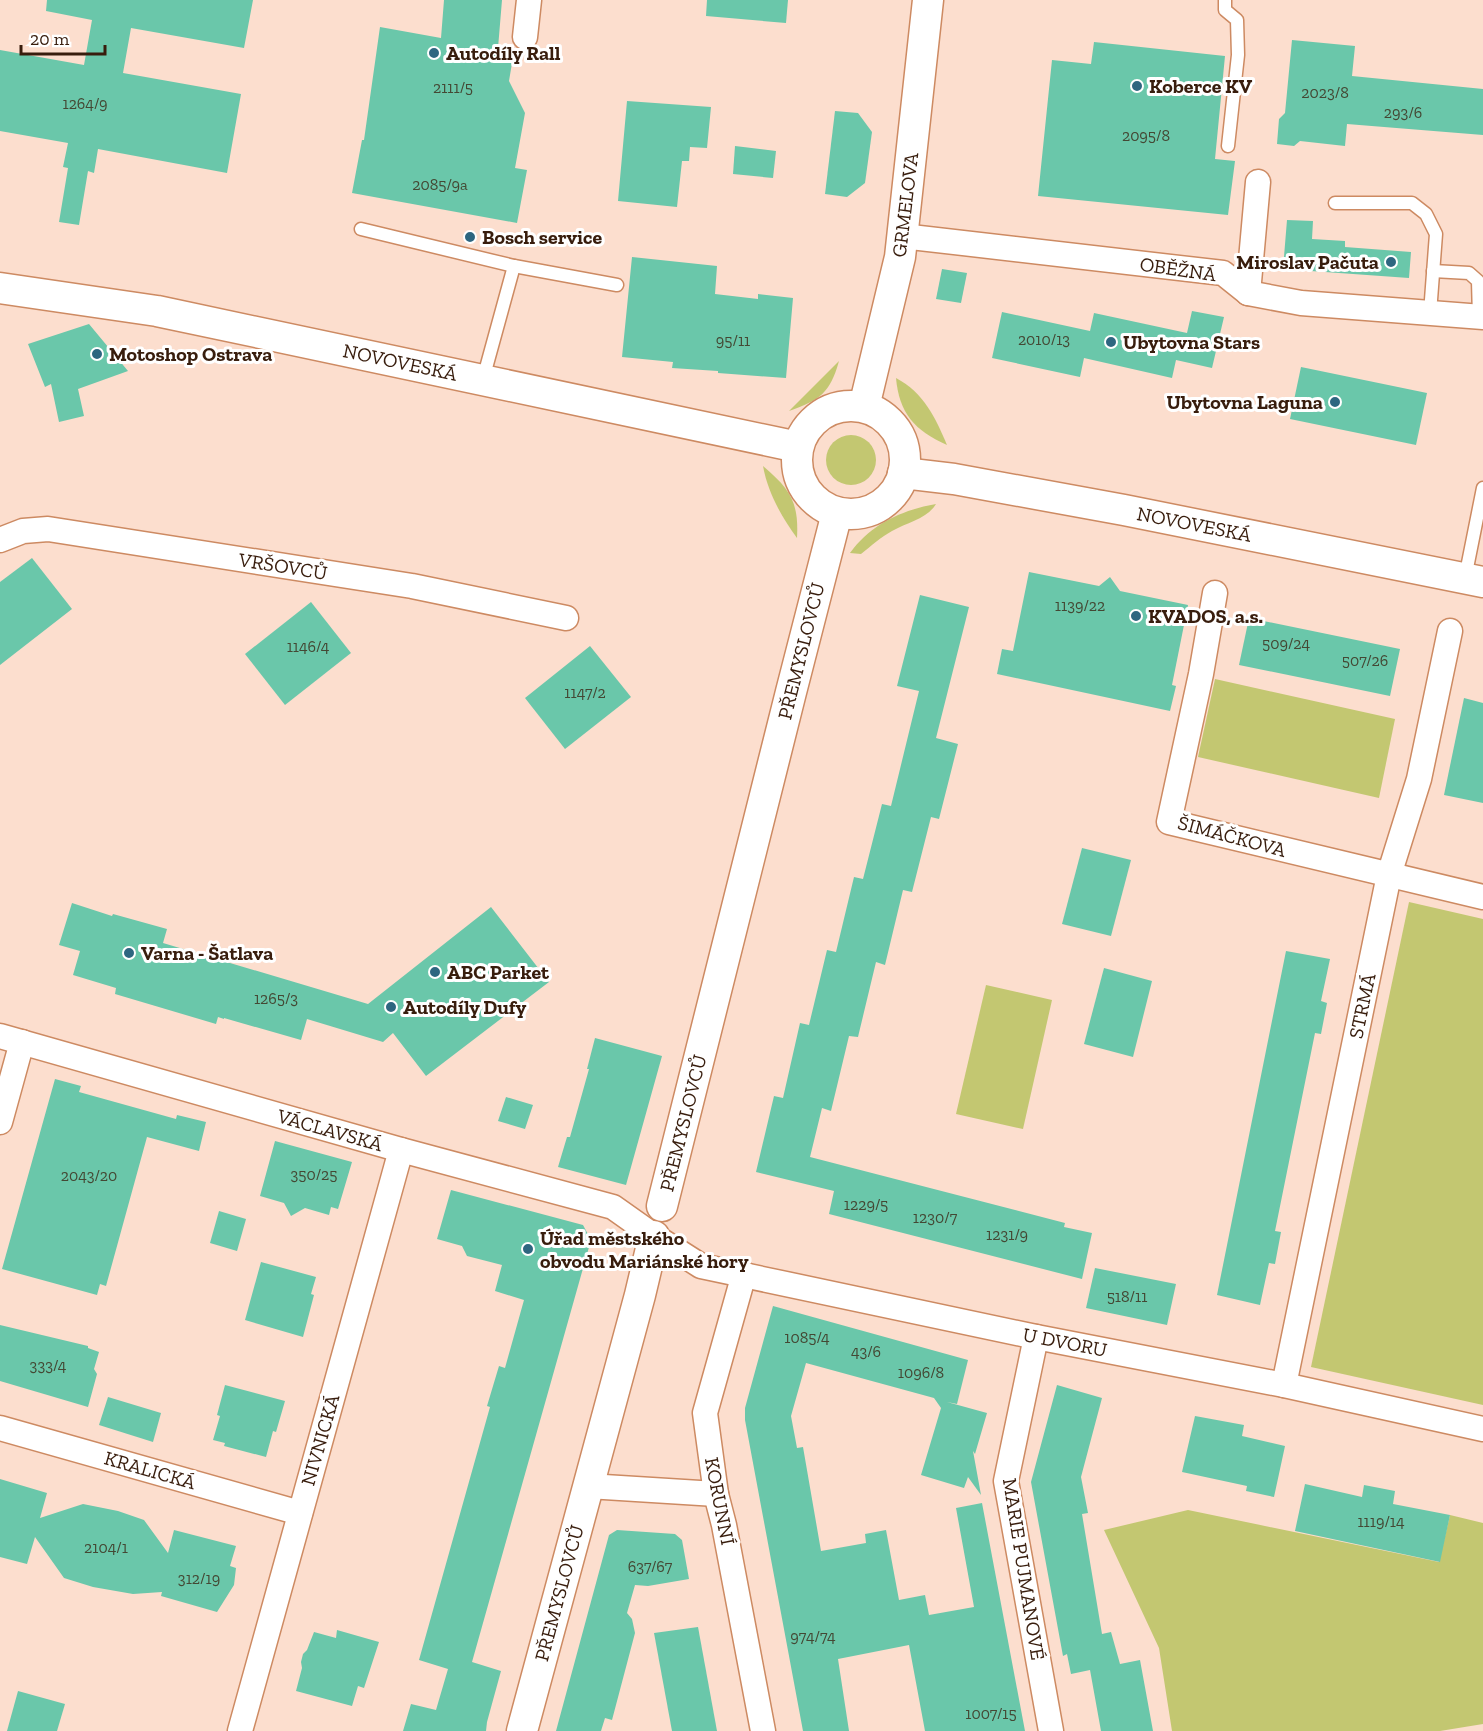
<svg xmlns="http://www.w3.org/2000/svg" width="1483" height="1731" viewBox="0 0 1483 1731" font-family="'Zilla Slab',serif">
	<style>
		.green { fill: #c3c771 }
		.building { fill: #6ac7aa }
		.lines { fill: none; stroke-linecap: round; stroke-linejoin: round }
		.service-casing { stroke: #cd8a62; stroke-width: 15 }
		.minor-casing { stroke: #cd8a62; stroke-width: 27 }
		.tertiary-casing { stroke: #cd8a62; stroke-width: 33 }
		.service { stroke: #fff; stroke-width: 12 }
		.minor { stroke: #fff; stroke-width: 24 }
		.tertiary { stroke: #fff; stroke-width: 30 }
		.poi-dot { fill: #2e6680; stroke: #fff; stroke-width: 2 }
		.labels { text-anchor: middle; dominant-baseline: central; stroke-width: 6; stroke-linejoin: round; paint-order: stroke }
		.number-label { font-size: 16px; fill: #444834 }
		.poi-label { font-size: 20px; font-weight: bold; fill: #381d0d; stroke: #fff; text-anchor: start }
		.street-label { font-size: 20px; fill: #381d0d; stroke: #fff }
	</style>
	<rect width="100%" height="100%" fill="#fcdece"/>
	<g class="green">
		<path d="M839 361C830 393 820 400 789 411Z"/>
		<path d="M896 378C924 393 935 417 947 445 915 431 899 413 896 378Z"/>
		<circle cx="851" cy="460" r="25"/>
		<path d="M763 466C790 489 799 502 797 538 781 516 768 493 763 466Z"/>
		<path d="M936 504C927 519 908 522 892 531 881 537 871 546 861 554L850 553C871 524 902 510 936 504Z"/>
		<path d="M1215 679 1395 719 1379 798 1198 757Z"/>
		<path d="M1409 902 1483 919V1405L1311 1367Z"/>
		<path d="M986 985 1052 1000 1023 1129 956 1114Z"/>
		<path d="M1188 1510 1439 1562 1450 1515 1483 1523V1724L1440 1731H1172L1159 1648 1104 1530Z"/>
	</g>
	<g class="building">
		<path d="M47 0H253L244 48 131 28 123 73 241 94 227 173 98 149 94 173 88 171 79 225 59 222 68 168 63 167 68 143 0 131V50L84 65 92 20 46 11Z"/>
		<path d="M444 0H502L498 48 514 51 509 81 525 113 515 168 527 170 517 223 352 193 362 140H364L380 27 441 38Z"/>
		<path d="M707 0H788L786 23 706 16Z"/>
		<path d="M1292 40 1355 46 1352 76 1483 89V135L1347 124 1345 146 1300 141 1294 146 1277 144 1279 119 1285 113Z"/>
		<path d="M1094 42 1225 56 1215 159 1235 161 1228 215 1038 196 1052 60 1091 64Z"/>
		<path d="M627 101 711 107 707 148 690 147 689 161H682L677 207 618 201Z"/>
		<path d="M835 111 858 113 872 132 865 183 847 197 825 194Z"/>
		<path d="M735 146 776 151 773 178 733 174Z"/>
		<path d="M1287 220 1313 221 1312 239 1345 241V247L1411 252 1409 278 1283 269Z"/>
		<path d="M632 257 717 266 715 294 758 299V294L793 298 786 378 718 373V371L672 368 673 362 622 357Z"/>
		<path d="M942 269 967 273 961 303 936 299Z"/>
		<path d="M1192 311 1224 317 1212 368 1176 360 1172 378 1084 358 1080 377 992 358 1002 312 1090 331 1094 313 1187 333Z"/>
		<path d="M89 324 128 371 78 389 84 416 59 422 51 384 45 387 28 344Z"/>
		<path d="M1301 367 1427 393 1416 445 1290 419Z"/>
		<path d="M32 558 72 609 0 665V582Z"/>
		<path d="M1029 572 1099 586 1110 577 1120 591 1188 605 1172 685 1176 686 1170 711 997 674 1002 649 1013 651Z"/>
		<path d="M920 595 969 607 936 738 958 744 939 819 931 817 912 892 903 890 885 965 876 962 858 1037 849 1036 831 1111 822 1108 810 1157 1065 1223 1064 1227 1092 1233 1082 1279 829 1214 834 1191 756 1172 774 1096 783 1098 800 1023 809 1025 827 950 836 952 854 877 863 879 882 804 891 806 919 691 897 686Z"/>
		<path d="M311 602 351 653 285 705 245 654Z"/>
		<path d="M1249 618 1400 649 1390 696 1239 665Z"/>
		<path d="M590 646 631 697 565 749 525 698Z"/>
		<path d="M1464 698 1483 703V803L1444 795Z"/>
		<path d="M1082 848 1131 860 1111 936 1062 924Z"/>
		<path d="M72 903 112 916 113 914 167 929 163 943 368 1004 491 907 549 982 426 1076 393 1033 383 1042 307 1019 301 1040 224 1018V1019L218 1017 216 1024 115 994 116 988 73 975 80 951 59 945Z"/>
		<path d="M1286 951 1330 959 1321 1001 1327 1003 1321 1034 1315 1033 1275 1231 1281 1232 1275 1264 1269 1263 1260 1305 1217 1295Z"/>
		<path d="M1104 968 1152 981 1133 1057 1084 1044Z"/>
		<path d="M595 1038 662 1056 626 1185 558 1167 567 1137H570L589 1069H587Z"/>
		<path d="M55 1079 81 1086 79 1092 176 1119 177 1115 206 1122 199 1151 147 1137 106 1286 100 1284 97 1295 2 1269Z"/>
		<path d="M506 1097 533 1105 525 1129 498 1121Z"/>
		<path d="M275 1141 352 1162 338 1209 331 1207 329 1215 305 1208 291 1216 284 1203 260 1196Z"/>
		<path d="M451 1190 583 1225 591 1240 472 1662 501 1671 487 1722 486 1731H403L411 1704 436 1710 448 1669 419 1660 490 1407 487 1406 499 1366 505 1368 524 1300 495 1291 502 1265 467 1256 462 1246 437 1239Z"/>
		<path d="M219 1211 246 1219 237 1251 210 1243Z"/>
		<path d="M261 1262 316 1277 311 1294 314 1295 303 1337 245 1320Z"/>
		<path d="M1095 1268 1176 1284 1167 1325 1086 1308Z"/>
		<path d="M773 1306 968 1360 957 1404 947 1402 987 1413 975 1454 973 1451 981 1495 968 1477 964 1488 921 1475 941 1408 934 1398 806 1363 791 1416 797 1448 803 1447 821 1551 866 1543 865 1534 886 1530 899 1600 925 1595 929 1615 974 1607 956 1508 982 1503 1025 1731H925L909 1645 838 1659 849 1731H803L745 1420V1408Z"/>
		<path d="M0 1325 88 1346V1348L99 1352 94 1369 97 1374 88 1407 0 1381Z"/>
		<path d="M225 1385 285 1401 276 1432 273 1431 266 1457 224 1446 225 1443 213 1440 220 1416 217 1415Z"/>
		<path d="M1057 1385 1102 1398 1081 1477 1088 1513 1082 1514 1102 1634 1111 1632 1120 1664 1140 1660 1153 1731H1101L1090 1670 1071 1674 1067 1654 1063 1656 1031 1482Z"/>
		<path d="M108 1397 161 1413 153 1442 99 1425Z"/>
		<path d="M1195 1416 1244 1425 1242 1436 1285 1446 1274 1497 1246 1491 1247 1486 1182 1472Z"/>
		<path d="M0 1479 47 1493 40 1518 83 1504 118 1511 144 1520 168 1553 174 1530 236 1546 230 1566 236 1568 234 1585 217 1612 161 1596 162 1592 133 1594 93 1587 64 1578 35 1537 27 1564 0 1557Z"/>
		<path d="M1305 1484 1362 1497 1364 1485 1395 1491 1393 1504 1450 1515 1440 1562 1295 1531Z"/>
		<path d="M617 1530 675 1534 682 1540 689 1579 648 1586 635 1585 627 1613 632 1619 635 1633 612 1720 605 1718 601 1731H556L609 1535Z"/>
		<path d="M698 1627 717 1731H672L654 1633Z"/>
		<path d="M337 1630 379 1642 364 1688 358 1686 352 1706 296 1691 302 1668 301 1662 303 1654 307 1650 314 1632 336 1638Z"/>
		<path d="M18 1691 65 1704 57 1731H7Z"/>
	</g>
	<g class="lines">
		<defs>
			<g id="service">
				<path d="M1225 0V10L1237 20 1238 55 1228 146"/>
				<path d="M1335 203H1412L1426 214 1436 234 1430 313"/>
				<path d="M361 229 514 266 617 285"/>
				<path d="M1433 271 1469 273 1478 281 1479 317"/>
				<path d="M483 379 514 266"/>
				<path d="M1465 578 1483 488"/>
			</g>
			<g id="minor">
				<path d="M525 37 529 0"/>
				<path d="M902 236 1223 273 1248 293 1301 303 1483 317"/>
				<path d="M1248 293 1258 182"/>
				<path d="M0 540 23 531 48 529 412 586 566 618"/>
				<path d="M1215 593 1201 674 1169 822 1483 897"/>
				<path d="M0 1036 401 1150 613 1207 654 1236 701 1266 1036 1337 1284 1385 1483 1429"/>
				<path d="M0 1122 22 1042"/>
				<path d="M744 1274 705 1413 716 1494 724 1525 763 1731"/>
				<path d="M1036 1337 1006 1481 1051 1731"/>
				<path d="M1284 1385 1389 875 1419 779 1450 631"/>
				<path d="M0 1428 300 1513"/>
				<path d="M588 1486 716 1494"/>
				<path d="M240 1731 401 1150"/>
			</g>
			<g id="tertiary">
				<path d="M0 288 157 311 798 447"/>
				<circle cx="851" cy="460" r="54"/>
				<path d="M864 407 900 257 928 0"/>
				<path d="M903 473 954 479 1124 510 1483 582"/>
				<path d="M662 1206 791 692 837 513"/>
				<path d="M522 1731 640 1295 654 1236"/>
			</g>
		</defs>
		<use href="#service" class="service-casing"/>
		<use href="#minor" class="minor-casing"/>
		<use href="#tertiary" class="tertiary-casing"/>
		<use href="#service" class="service"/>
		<use href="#minor" class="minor"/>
		<use href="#tertiary" class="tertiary"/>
	</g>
	<g class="poi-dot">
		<circle cx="434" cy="53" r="6"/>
		<circle cx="1137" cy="86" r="6"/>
		<circle cx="470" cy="237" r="6"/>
		<circle cx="1391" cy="262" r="6"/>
		<circle cx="1111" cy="342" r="6"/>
		<circle cx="97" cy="354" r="6"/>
		<circle cx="1335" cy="402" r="6"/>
		<circle cx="1136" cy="616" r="6"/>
		<circle cx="129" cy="953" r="6"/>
		<circle cx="435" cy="972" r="6"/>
		<circle cx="391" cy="1007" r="6"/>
		<circle cx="528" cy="1249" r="6"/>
	</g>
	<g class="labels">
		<g class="number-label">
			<text x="453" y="87">2111/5</text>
			<text x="1325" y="92">2023/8</text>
			<text x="85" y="103">1264/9</text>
			<text x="1403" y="112">293/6</text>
			<text x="1146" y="135">2095/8</text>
			<text x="440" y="184">2085/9a</text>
			<text x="1044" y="339">2010/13</text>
			<text x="733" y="340">95/11</text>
			<text x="1080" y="605">1139/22</text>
			<text x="1286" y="643">509/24</text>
			<text x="308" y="646">1146/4</text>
			<text x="1365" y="660">507/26</text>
			<text x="585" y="692">1147/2</text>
			<text x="276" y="998">1265/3</text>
			<text x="314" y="1174">350/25</text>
			<text x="89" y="1175">2043/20</text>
			<text x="866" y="1204">1229/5</text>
			<text x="935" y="1217">1230/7</text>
			<text x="1007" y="1234">1231/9</text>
			<text x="1127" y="1296">518/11</text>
			<text x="807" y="1337">1085/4</text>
			<text x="866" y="1351">43/6</text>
			<text x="48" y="1365">333/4</text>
			<text x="921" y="1372">1096/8</text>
			<text x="1381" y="1521">1119/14</text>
			<text x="106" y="1547">2104/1</text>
			<text x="650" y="1566">637/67</text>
			<text x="199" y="1578">312/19</text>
			<text x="813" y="1636">974/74</text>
			<text x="991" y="1713">1007/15</text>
		</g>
		<g class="poi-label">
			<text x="446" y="53">Autodíly Rall</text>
			<text x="1149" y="86">Koberce KV</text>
			<text x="482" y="237">Bosch service</text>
			<text x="1379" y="262" text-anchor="end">Miroslav Pačuta</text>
			<text x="1123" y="342">Ubytovna Stars</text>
			<text x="109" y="354">Motoshop Ostrava</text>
			<text x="1323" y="402" text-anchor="end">Ubytovna Laguna</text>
			<text x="1148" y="616">KVADOS, a.s.</text>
			<text x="141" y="953">Varna - Šatlava</text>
			<text x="447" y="972">ABC Parket</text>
			<text x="403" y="1007">Autodíly Dufy</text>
			<text x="540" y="1238">Úřad městského<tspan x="540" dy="23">obvodu Mariánské hory</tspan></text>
		</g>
		<g class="street-label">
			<text transform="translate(905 205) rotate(-83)">GRMELOVA</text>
			<text transform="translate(1178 269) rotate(8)">OBĚŽNÁ</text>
			<text transform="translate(400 362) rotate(12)">NOVOVESKÁ</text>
			<text transform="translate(1194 524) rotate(11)">NOVOVESKÁ</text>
			<text transform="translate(283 566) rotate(9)">VRŠOVCŮ</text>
			<text transform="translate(801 651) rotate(-76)">PŘEMYSLOVCŮ</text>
			<text transform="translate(1232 836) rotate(15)">ŠIMÁČKOVA</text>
			<text transform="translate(1362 1006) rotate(-78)">STRMÁ</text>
			<text transform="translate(683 1123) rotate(-76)">PŘEMYSLOVCŮ</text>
			<text transform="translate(330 1130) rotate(16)">VÁCLAVSKÁ</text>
			<text transform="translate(1065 1342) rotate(11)">U DVORU</text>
			<text transform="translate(320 1440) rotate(-74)">NIVNICKÁ</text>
			<text transform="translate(150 1470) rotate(16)">KRALICKÁ</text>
			<text transform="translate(720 1501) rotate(79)">KORUNNÍ</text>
			<text transform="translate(1024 1569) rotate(81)">MARIE PUJMANOVÉ</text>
			<text transform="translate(559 1593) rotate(-75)">PŘEMYSLOVCŮ</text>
		</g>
	</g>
	<path d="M21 45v9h84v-9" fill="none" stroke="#381d0d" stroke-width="3"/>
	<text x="30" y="45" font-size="18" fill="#381d0d" stroke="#ffffff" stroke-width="4.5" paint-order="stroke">20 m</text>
</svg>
